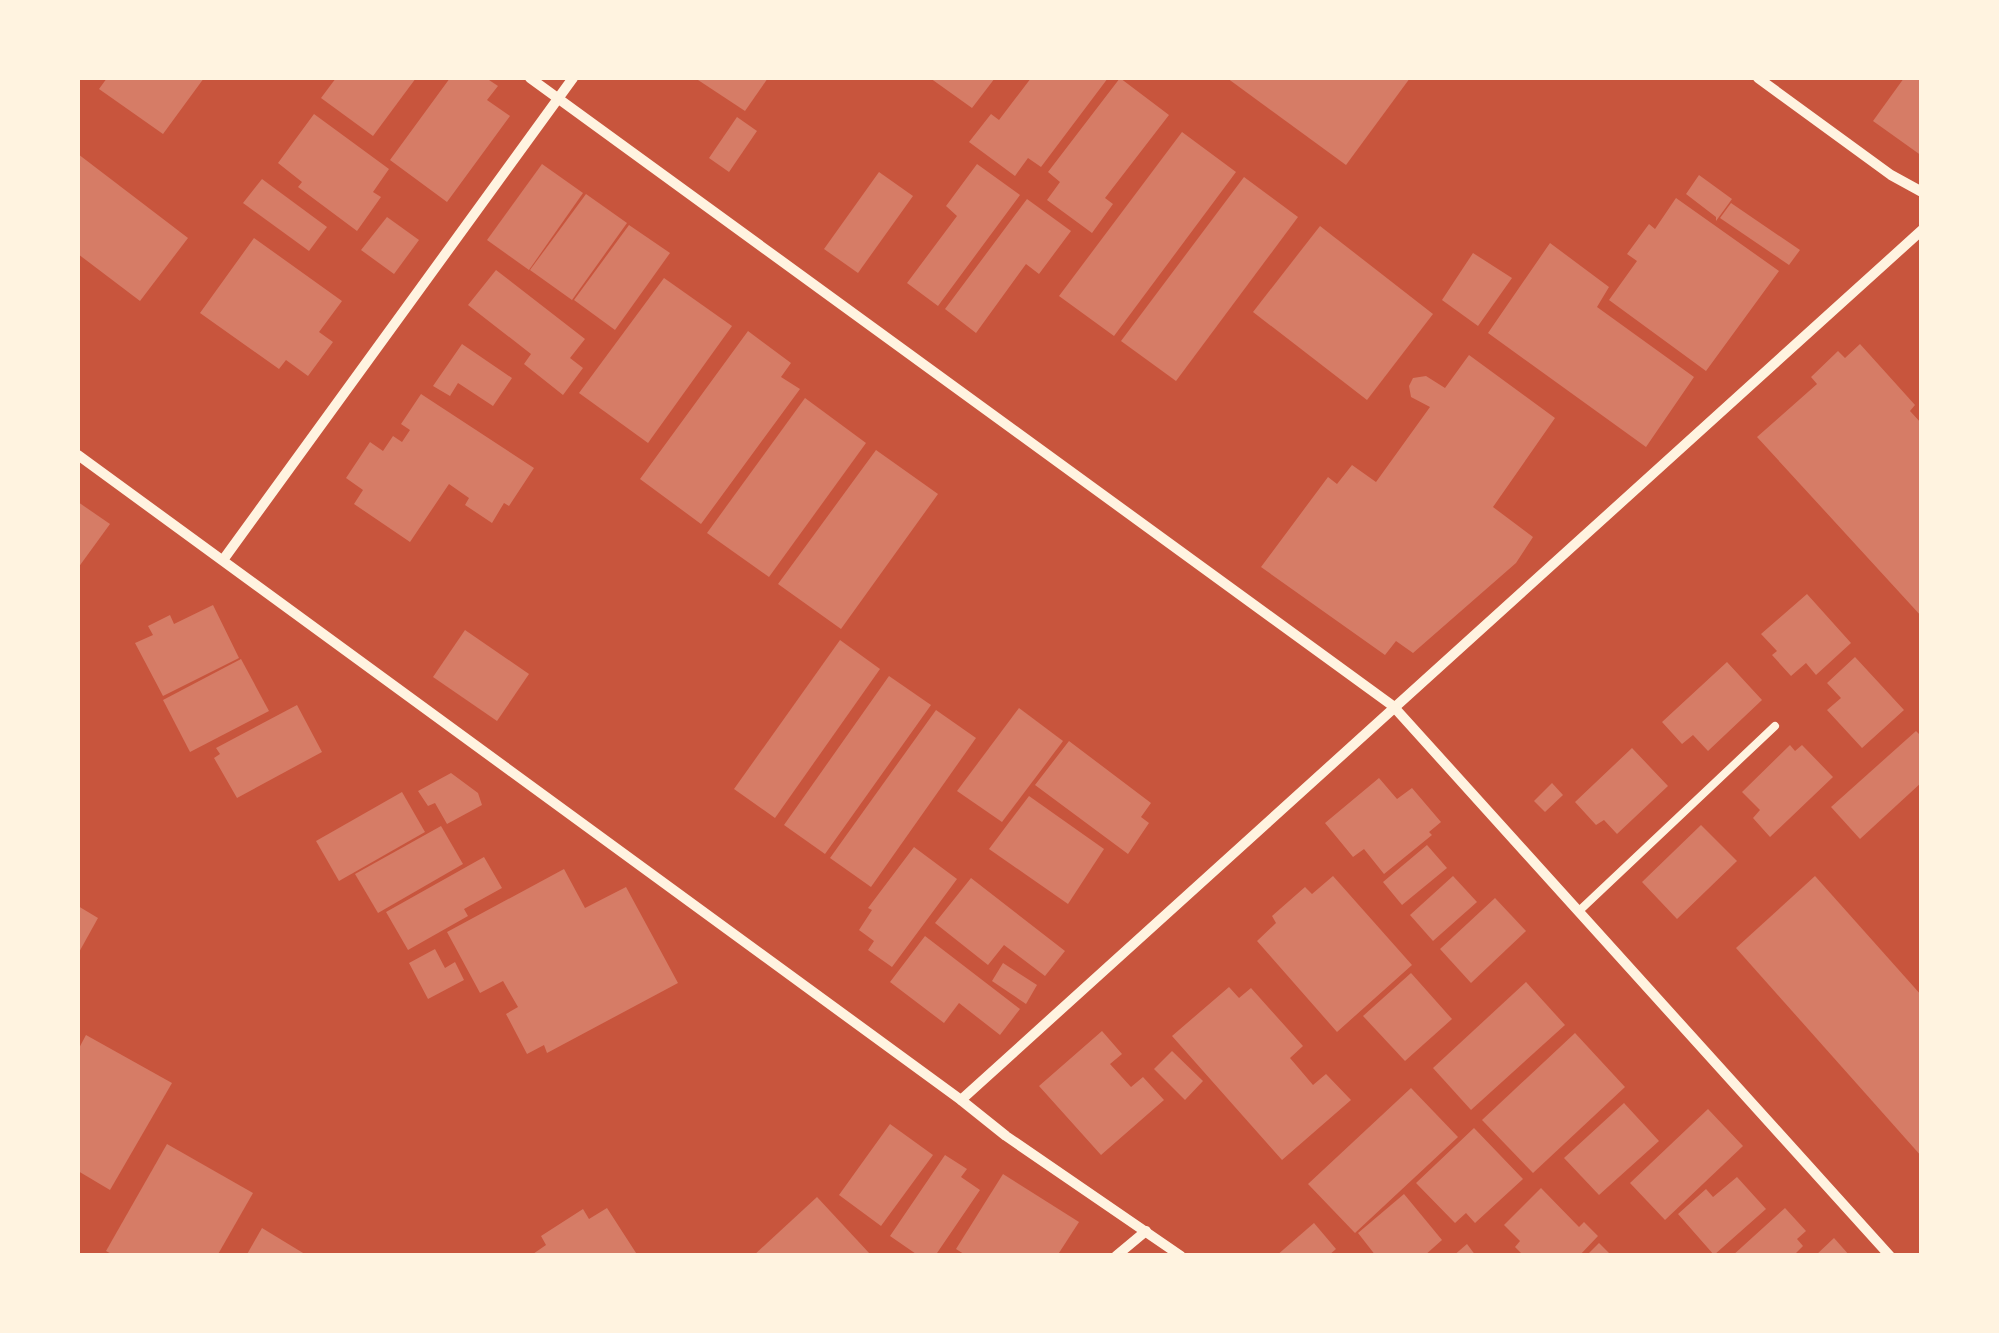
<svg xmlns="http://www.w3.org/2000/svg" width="1999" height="1333" viewBox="0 0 1999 1333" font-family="Ubuntu,sans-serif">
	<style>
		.building { fill: #d67c66 }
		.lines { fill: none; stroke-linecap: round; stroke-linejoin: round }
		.service { stroke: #fff3e0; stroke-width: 8 }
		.minor { stroke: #fff3e0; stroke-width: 10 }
	</style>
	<rect width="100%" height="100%" fill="#c8553d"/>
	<g class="building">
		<path d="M107 78H204L163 134 99 89Z"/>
		<path d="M336 78H416L373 136 321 98Z"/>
		<path d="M450 78H486L498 86 487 100 510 116 447 202 390 160Z"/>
		<path d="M695 78H768L745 111Z"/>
		<path d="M930 78H995L972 108Z"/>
		<path d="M1031 78H1108L1041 167 1028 158 1015 176 969 142 991 114 999 120Z"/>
		<path d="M1120 78 1169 115 1105 198 1113 204 1092 233 1047 200 1060 182 1048 172Z"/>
		<path d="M1227 78H1410L1346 165Z"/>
		<path d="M1904 78H1922V156L1873 121Z"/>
		<path d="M314 114 389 169 373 192 381 197 357 231 298 187 302 182 278 163Z"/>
		<path d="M737 117 757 131 729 172 709 158Z"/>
		<path d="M1182 132 1236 172 1114 336 1059 296Z"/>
		<path d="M78 154 188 238 140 301 78 254Z"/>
		<path d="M542 164 583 193 529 270 487 240Z"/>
		<path d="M977 164 1020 195 938 306 907 283 957 216 946 206Z"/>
		<path d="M879 172 913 196 858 273 824 249Z"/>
		<path d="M1699 175 1732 199 1716 221V217L1686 194Z"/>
		<path d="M1244 177 1298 217 1176 381 1121 341Z"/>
		<path d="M262 179 327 227 309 251 243 203Z"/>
		<path d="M586 194 627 223 572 300 530 270Z"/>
		<path d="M1676 198 1779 271 1706 371 1609 300 1637 261 1627 254 1649 224 1655 229Z"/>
		<path d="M1027 199 1071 231 1039 274 1026 264 976 333 945 309Z"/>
		<path d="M1731 203 1800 250 1789 265 1720 218Z"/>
		<path d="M387 217 419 240 394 274 361 250Z"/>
		<path d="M629 225 670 253 615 330 574 300Z"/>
		<path d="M1320 226 1433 314 1367 400 1253 312Z"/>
		<path d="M254 238 342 301 319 332 333 342 308 376 286 360 279 369 200 313Z"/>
		<path d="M1550 243 1609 287 1597 307 1694 377 1646 447 1488 333Z"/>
		<path d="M1473 253 1512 278 1478 326 1442 300Z"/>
		<path d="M496 270 585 339 570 358 583 368 563 395 524 364 531 354 468 305Z"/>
		<path d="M664 278 732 326 648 443 579 393Z"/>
		<path d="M748 331 791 363 781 377 800 389 701 524 640 479Z"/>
		<path d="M462 344 512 378 493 406 458 383 450 396 433 386Z"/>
		<path d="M1860 344 1915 405 1910 411 1922 424V617L1757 437 1817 384 1811 377 1838 351 1845 358Z"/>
		<path d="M1469 355 1555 418 1493 507 1533 537 1516 563 1413 653 1396 641 1385 655 1261 567 1328 477 1337 484 1352 465 1376 482 1430 407 1411 397 1409 386 1413 378 1426 376 1445 388Z"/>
		<path d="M421 394 534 468 509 506 504 503 492 523 465 505 469 498 449 484 410 542 354 504 363 490 346 478 370 442 383 451 393 436 402 442 410 430 401 424Z"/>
		<path d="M805 398 866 443 769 577 707 533Z"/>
		<path d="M876 450 938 494 841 629 778 584Z"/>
		<path d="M78 502 110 524 78 568Z"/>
		<path d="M1807 594 1851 643 1816 675 1806 663 1791 676 1772 655 1777 651 1761 634Z"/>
		<path d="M213 605 239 658 163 696 135 643 153 635 148 626 170 615 174 624Z"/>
		<path d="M465 630 529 674 497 721 433 677Z"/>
		<path d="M840 640 880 669 775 818 734 789Z"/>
		<path d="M1855 657 1904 710 1862 748 1827 710 1841 698 1827 683Z"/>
		<path d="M241 659 269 711 190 752 163 700Z"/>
		<path d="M1727 662 1762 700 1708 751 1693 735 1682 744 1662 722Z"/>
		<path d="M889 676 931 705 825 854 784 825Z"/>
		<path d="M297 705 322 752 237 798 214 758 220 754 216 748Z"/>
		<path d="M1019 708 1063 741 1002 822 957 791Z"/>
		<path d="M936 710 976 738 871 887 830 858Z"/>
		<path d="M1916 731 1922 737V782L1860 839 1831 807Z"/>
		<path d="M1069 741 1151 803 1141 817 1149 823 1128 854 1035 785Z"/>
		<path d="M1790 745 1795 751 1802 745 1833 777 1770 837 1753 818 1760 810 1742 792Z"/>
		<path d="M1632 748 1668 786 1617 834 1604 820 1596 825 1575 802Z"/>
		<path d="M451 773 478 793 482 805 447 824 435 803 428 806 418 791Z"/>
		<path d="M1379 778 1397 799 1412 788 1441 822 1429 832 1432 835 1384 874 1364 849 1353 857 1325 823Z"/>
		<path d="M1552 783 1563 795 1545 812 1534 801Z"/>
		<path d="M402 792 425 832 339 881 316 841Z"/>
		<path d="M1029 796 1104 849 1068 904 989 849Z"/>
		<path d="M1701 825 1737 861 1677 919 1642 882Z"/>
		<path d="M441 826 463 864 378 913 355 874Z"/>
		<path d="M1427 845 1447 868 1402 905 1383 882Z"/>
		<path d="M914 847 957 879 892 967 868 950 874 941 859 930 872 910 868 908Z"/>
		<path d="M484 857 502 888 464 909 468 916 408 950 386 912Z"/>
		<path d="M564 869 585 908 626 887 678 983 547 1053 544 1045 527 1054 506 1014 518 1007 503 981 480 993 447 932Z"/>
		<path d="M1333 876 1412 965 1337 1032 1257 941 1276 923 1272 916 1305 887 1312 894Z"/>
		<path d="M1453 876 1477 902 1433 941 1410 915Z"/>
		<path d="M1815 876 1922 996V1157L1736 948Z"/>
		<path d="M971 878 1065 951 1045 976 1004 945 988 965 935 923Z"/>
		<path d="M1495 898 1526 931 1471 983 1440 949Z"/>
		<path d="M78 906 98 918 78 954Z"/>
		<path d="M925 936 1020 1009 1000 1035 959 1003 944 1023 890 982Z"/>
		<path d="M435 949 445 968 455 962 464 980 428 999 409 963Z"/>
		<path d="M1003 963 1037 985 1026 1004 992 981Z"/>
		<path d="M1411 973 1452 1019 1405 1061 1363 1016Z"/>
		<path d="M1526 982 1565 1025 1471 1110 1433 1068Z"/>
		<path d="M1229 987 1239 998 1251 988 1303 1046 1290 1058 1313 1085 1326 1074 1351 1100 1282 1160 1172 1036Z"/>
		<path d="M1102 1031 1122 1054 1110 1064 1131 1087 1143 1077 1164 1100 1101 1155 1039 1086Z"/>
		<path d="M1575 1033 1625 1087 1533 1173 1482 1120Z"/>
		<path d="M86 1035 172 1083 110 1190 78 1171V1050Z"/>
		<path d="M1172 1051 1203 1081 1185 1100 1154 1069Z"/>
		<path d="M1411 1088 1458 1137 1355 1233 1308 1184Z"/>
		<path d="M1624 1103 1659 1141 1599 1195 1564 1158Z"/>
		<path d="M1708 1109 1743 1146 1665 1220 1630 1183Z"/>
		<path d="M890 1124 933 1155 881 1226 839 1195Z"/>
		<path d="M1474 1128 1523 1179 1475 1223 1466 1213 1455 1223 1416 1183Z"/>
		<path d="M167 1144 253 1193 217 1256H115L106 1251Z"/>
		<path d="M945 1155 967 1169 961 1177 980 1190 935 1256H919L890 1236Z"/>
		<path d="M1003 1174 1079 1222 1057 1256H967L956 1249Z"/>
		<path d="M1737 1177 1766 1209 1714 1255 1678 1214 1706 1189 1713 1197Z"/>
		<path d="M1541 1188 1579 1227 1584 1222 1598 1236 1579 1256H1524L1515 1247 1520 1241 1504 1225Z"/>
		<path d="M1404 1194 1442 1240 1424 1256H1376L1358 1233Z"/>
		<path d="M817 1197 870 1254 753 1256Z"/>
		<path d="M607 1208 638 1256H530L546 1245 541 1236 583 1209 589 1219Z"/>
		<path d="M1785 1208 1806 1231 1797 1239 1803 1246 1793 1256H1732Z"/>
		<path d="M1314 1223 1336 1249 1328 1256H1276Z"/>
		<path d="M262 1228 308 1256H246Z"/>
		<path d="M1834 1238 1850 1256H1815Z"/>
		<path d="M1599 1243 1612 1256H1586Z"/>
		<path d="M1467 1244 1476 1256H1453Z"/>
	</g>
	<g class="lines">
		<path class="service" d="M1579 911 1775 726"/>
		<g class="minor">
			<path d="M530 78 1393 706 1890 1256"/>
			<path d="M1758 78 1891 175 1922 192"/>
			<path d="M78 455 961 1100 1006 1136 1181 1256"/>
			<path d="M223 560 573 78"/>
			<path d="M961 1100 1922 230"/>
			<path d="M1116 1256 1146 1231"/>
		</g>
	</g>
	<rect width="1999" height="1333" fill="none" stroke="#fff3e0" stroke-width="160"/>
</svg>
